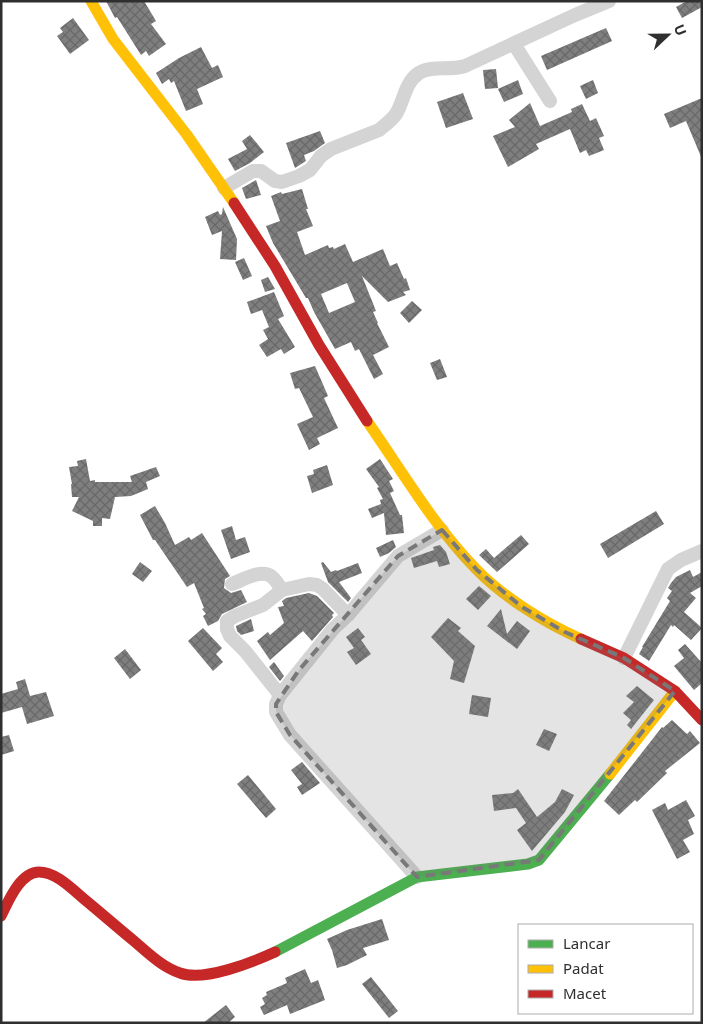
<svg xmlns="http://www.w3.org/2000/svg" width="703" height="1024" viewBox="0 0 703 1024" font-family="'Noto Sans',sans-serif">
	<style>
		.building { fill: url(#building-cross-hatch); fill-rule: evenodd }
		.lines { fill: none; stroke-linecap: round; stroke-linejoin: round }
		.street { stroke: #d4d4d4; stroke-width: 14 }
		.fast { stroke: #4caf50; stroke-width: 11 }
		.slow { stroke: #ffc107; stroke-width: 11 }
		.jam { stroke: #c62828; stroke-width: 11 }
		.marked { fill: #787878; fill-opacity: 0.2; stroke: #787878; stroke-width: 4; stroke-dasharray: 10 6; stroke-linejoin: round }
	</style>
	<defs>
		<pattern id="building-cross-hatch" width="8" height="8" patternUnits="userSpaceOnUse" patternTransform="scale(1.25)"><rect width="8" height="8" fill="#7f7f7f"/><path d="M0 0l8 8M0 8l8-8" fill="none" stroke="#686868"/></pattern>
	</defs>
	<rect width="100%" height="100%" fill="#fff"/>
	<g class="building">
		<path d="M106 1H144L156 21 151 24 166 44 149 56 146 51 141 55 117 17 115 18Z"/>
		<path d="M687 1H702V7L682 18 676 7Z"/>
		<path d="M73 18 89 40 70 54 57 36 63 32 60 28Z"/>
		<path d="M606 28 612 41 547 70 541 56Z"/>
		<path d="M201 47 212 68 218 65 223 77 197 89 203 104 186 111 174 81 171 83 169 79 162 84 156 73 179 58Z"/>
		<path d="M496 69 498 88 485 89 483 70Z"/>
		<path d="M518 80 523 94 504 102 498 89Z"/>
		<path d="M593 80 598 93 586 99 580 86Z"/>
		<path d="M463 93 473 119 446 128 437 102Z"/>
		<path d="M702 98V159L686 121 670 128 664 114Z"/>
		<path d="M530 103 540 126 572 112 571 109 582 104 590 121 596 118 604 136 599 138 604 150 589 156 586 150 580 153 570 129 536 144 539 149 508 167 493 136 515 127 509 120Z"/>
		<path d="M320 131 325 143 314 151 304 155 306 161 295 168 286 143Z"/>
		<path d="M250 135 264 152 250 163 235 171 228 159 247 149 242 141Z"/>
		<path d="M256 180 261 195 246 199 242 188Z"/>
		<path d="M302 189 308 209H306L313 226 297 232 305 255 328 245 329 248 333 247 334 249 345 244 353 262 383 249 390 266 397 263 404 279 406 278 410 290 403 292 406 295 388 302 362 276 376 311 373 312 378 323H377L389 347 373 355 383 374 374 379 359 349 355 351 351 342 335 349 314 312 308 298H306L273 243 266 226 280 221 271 196 281 192 282 194ZM347 283 355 302 329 313 321 294Z"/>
		<path d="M223 207 237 239 236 260 220 259 222 231 212 235 205 217 218 211 220 215 222 214Z"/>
		<path d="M244 258 252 276 243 280 235 262Z"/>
		<path d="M268 277 275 289 265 292 261 280Z"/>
		<path d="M274 292 284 316 278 319 295 347 284 354 281 349 267 357 259 345 268 339 263 330 269 327 262 310 251 314 247 302Z"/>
		<path d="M412 301 422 310 409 323 400 313Z"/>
		<path d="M440 359 447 377 437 380 430 363Z"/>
		<path d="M315 366 328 396 324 398 338 428 317 438 320 444 309 450 297 424 313 417 299 388 295 389 290 373Z"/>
		<path d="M86 459 90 481 95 480V482H132L130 476 156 467 160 476 146 482 148 489 131 496 115 497 110 519 102 518V526H93V521L72 511 79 497H72L71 484H72L69 467 78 466 77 461Z"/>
		<path d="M380 459 393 479 389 481 394 491 390 493 400 515H402L404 533 386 535 384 513 372 518 368 509 381 504 380 500 383 499 377 488 379 487 366 469Z"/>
		<path d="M327 465 333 485 312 493 307 476 314 474 313 470Z"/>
		<path d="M155 506 165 523 175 545 189 537 191 540 202 533 230 576 225 579 224 588 231 593 241 590 247 602 222 614 218 621 208 626 203 616 206 614 202 609 204 608 194 583 187 587 155 540H153L140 515Z"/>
		<path d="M656 511 664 524 608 558 600 544Z"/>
		<path d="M232 526 236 540 245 537 250 552 231 559 221 530Z"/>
		<path d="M521 535 529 544 497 572 479 555 486 549 494 558Z"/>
		<path d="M393 540 396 547 389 553 380 557 376 548Z"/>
		<path d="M440 545 446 552 450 564 439 567 437 561 414 568 411 558 434 550 433 547Z"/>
		<path d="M140 562 152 571 143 582 132 574Z"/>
		<path d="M323 562 331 572 336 570 337 571 358 563 362 573 339 582 351 598 348 602 328 582 321 563Z"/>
		<path d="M690 570 693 577 702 572V586L690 593 696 598 684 612 702 628 691 640 674 625 673 627 671 625 649 661 639 654 643 647H642L670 601 667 598 672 591 668 588 671 583 676 577Z"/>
		<path d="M479 586 491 596 478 610 466 599Z"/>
		<path d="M309 593 317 596 334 613 332 615 333 617 312 641 303 631 270 660 257 641 268 632 270 635 284 623 278 607 284 606 282 601 286 598Z"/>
		<path d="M501 609 507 634 517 621 530 631 517 649 487 626Z"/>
		<path d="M448 618 461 628 458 631 475 646 464 683 450 679 454 661 431 637Z"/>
		<path d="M251 619 254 631 241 635 237 631 236 626Z"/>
		<path d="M203 628 222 648 216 654 223 662 213 671 188 641Z"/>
		<path d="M358 628 365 637 361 640 371 654 356 665 347 652 354 648 346 637Z"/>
		<path d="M685 644 702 663V683L694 690 674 666 684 658 678 650Z"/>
		<path d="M125 649 141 670 130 679 114 658Z"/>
		<path d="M274 662 284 676 280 681 269 667Z"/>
		<path d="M25 679 30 696 46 692 54 716 27 724 22 707 1 713V694L18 689 16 682Z"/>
		<path d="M637 686 654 700 631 729 627 725 631 720 623 713 634 702 626 696Z"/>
		<path d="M472 695 491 698 488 717 469 714Z"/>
		<path d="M672 720 687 734 690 731 700 743 665 771 667 773 637 802 635 800 619 815 604 801 662 727 663 728Z"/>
		<path d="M544 729 557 734 549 751 536 745Z"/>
		<path d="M9 735 14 751 1 755V737Z"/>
		<path d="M302 762 320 783 302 795 297 787 302 784 291 770Z"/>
		<path d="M248 775 276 809 266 818 237 784Z"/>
		<path d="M518 789 537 817 555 802 562 789 574 795 565 812 532 851 517 830 526 823 516 808 494 811 492 795 513 793Z"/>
		<path d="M686 800 695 816 688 820 694 834 683 840 690 852 677 859 652 810 665 803 668 810Z"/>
		<path d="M382 919 389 940 363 948 367 955 347 965 337 968 332 950 327 939 347 930Z"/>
		<path d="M305 969 311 983 318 980 325 1000 290 1014 287 1005 264 1015 260 1007 265 1004 262 998 267 995 266 992 287 983 285 978Z"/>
		<path d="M371 977 398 1011 389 1018 362 984Z"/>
		<path d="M226 1005 235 1017 228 1023H203Z"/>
	</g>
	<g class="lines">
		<g class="street">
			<path d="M514 44 550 101"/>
			<path d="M224 188 253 171H261L275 181 282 182 299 176 310 170 321 156 331 149 379 130C385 125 392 120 396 114 404 101 405 82 419 73 432 65 450 71 465 66L575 15 609 1"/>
			<path d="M232 584C243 580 262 568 272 577 276 580 279 586 282 590"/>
			<path d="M624 658 668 569 681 560 702 551"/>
			<path d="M280 695 245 651 230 636 227 629V621L235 616 263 605 282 590 309 584 317 585 323 589 348 615"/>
			<path d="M417 877 290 735 276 712V704L280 695 333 629 348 615 398 556 442 530"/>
		</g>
		<path class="fast" d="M275 952 417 877 528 864 539 860 610 774"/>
		<g class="slow">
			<path d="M91 1 113 39 187 135 234 203"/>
			<path d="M367 421C402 471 433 525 476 569 503 597 545 623 581 639"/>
			<path d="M610 774 675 691"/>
		</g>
		<g class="jam">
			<path d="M234 203 275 266 319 345 367 421"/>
			<path d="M581 639 624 658 675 691 702 720"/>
			<path d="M1 916C8 902 20 872 39 872 56 872 72 889 84 899 101 913 117 927 134 941 148 953 162 967 180 973 204 982 253 962 275 952"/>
		</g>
	</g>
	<path class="marked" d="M442 530 477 570 522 607 565 632 624 658 675 691 539 860 417 877 290 735 276 712V704L299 670 398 556Z"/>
	<rect width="703" height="1024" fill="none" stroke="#2f2f2f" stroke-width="5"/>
	<rect x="518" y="924" width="175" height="90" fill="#ffffff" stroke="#acacac"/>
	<rect x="528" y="940" width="25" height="8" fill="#4caf50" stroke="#acacac"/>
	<text x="563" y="949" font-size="15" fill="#2f2f2f">Lancar</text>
	<rect x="528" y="965" width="25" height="8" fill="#ffc107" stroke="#acacac"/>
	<text x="563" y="974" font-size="15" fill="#2f2f2f">Padat</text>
	<rect x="528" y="990" width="25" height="8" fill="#c62828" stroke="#acacac"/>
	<text x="563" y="999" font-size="15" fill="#2f2f2f">Macet</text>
	<g transform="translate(668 35) rotate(68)" stroke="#ffffff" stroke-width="4" paint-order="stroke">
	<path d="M0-4L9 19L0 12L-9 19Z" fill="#2f2f2f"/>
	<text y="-8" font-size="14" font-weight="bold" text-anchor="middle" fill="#2f2f2f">U</text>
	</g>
</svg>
